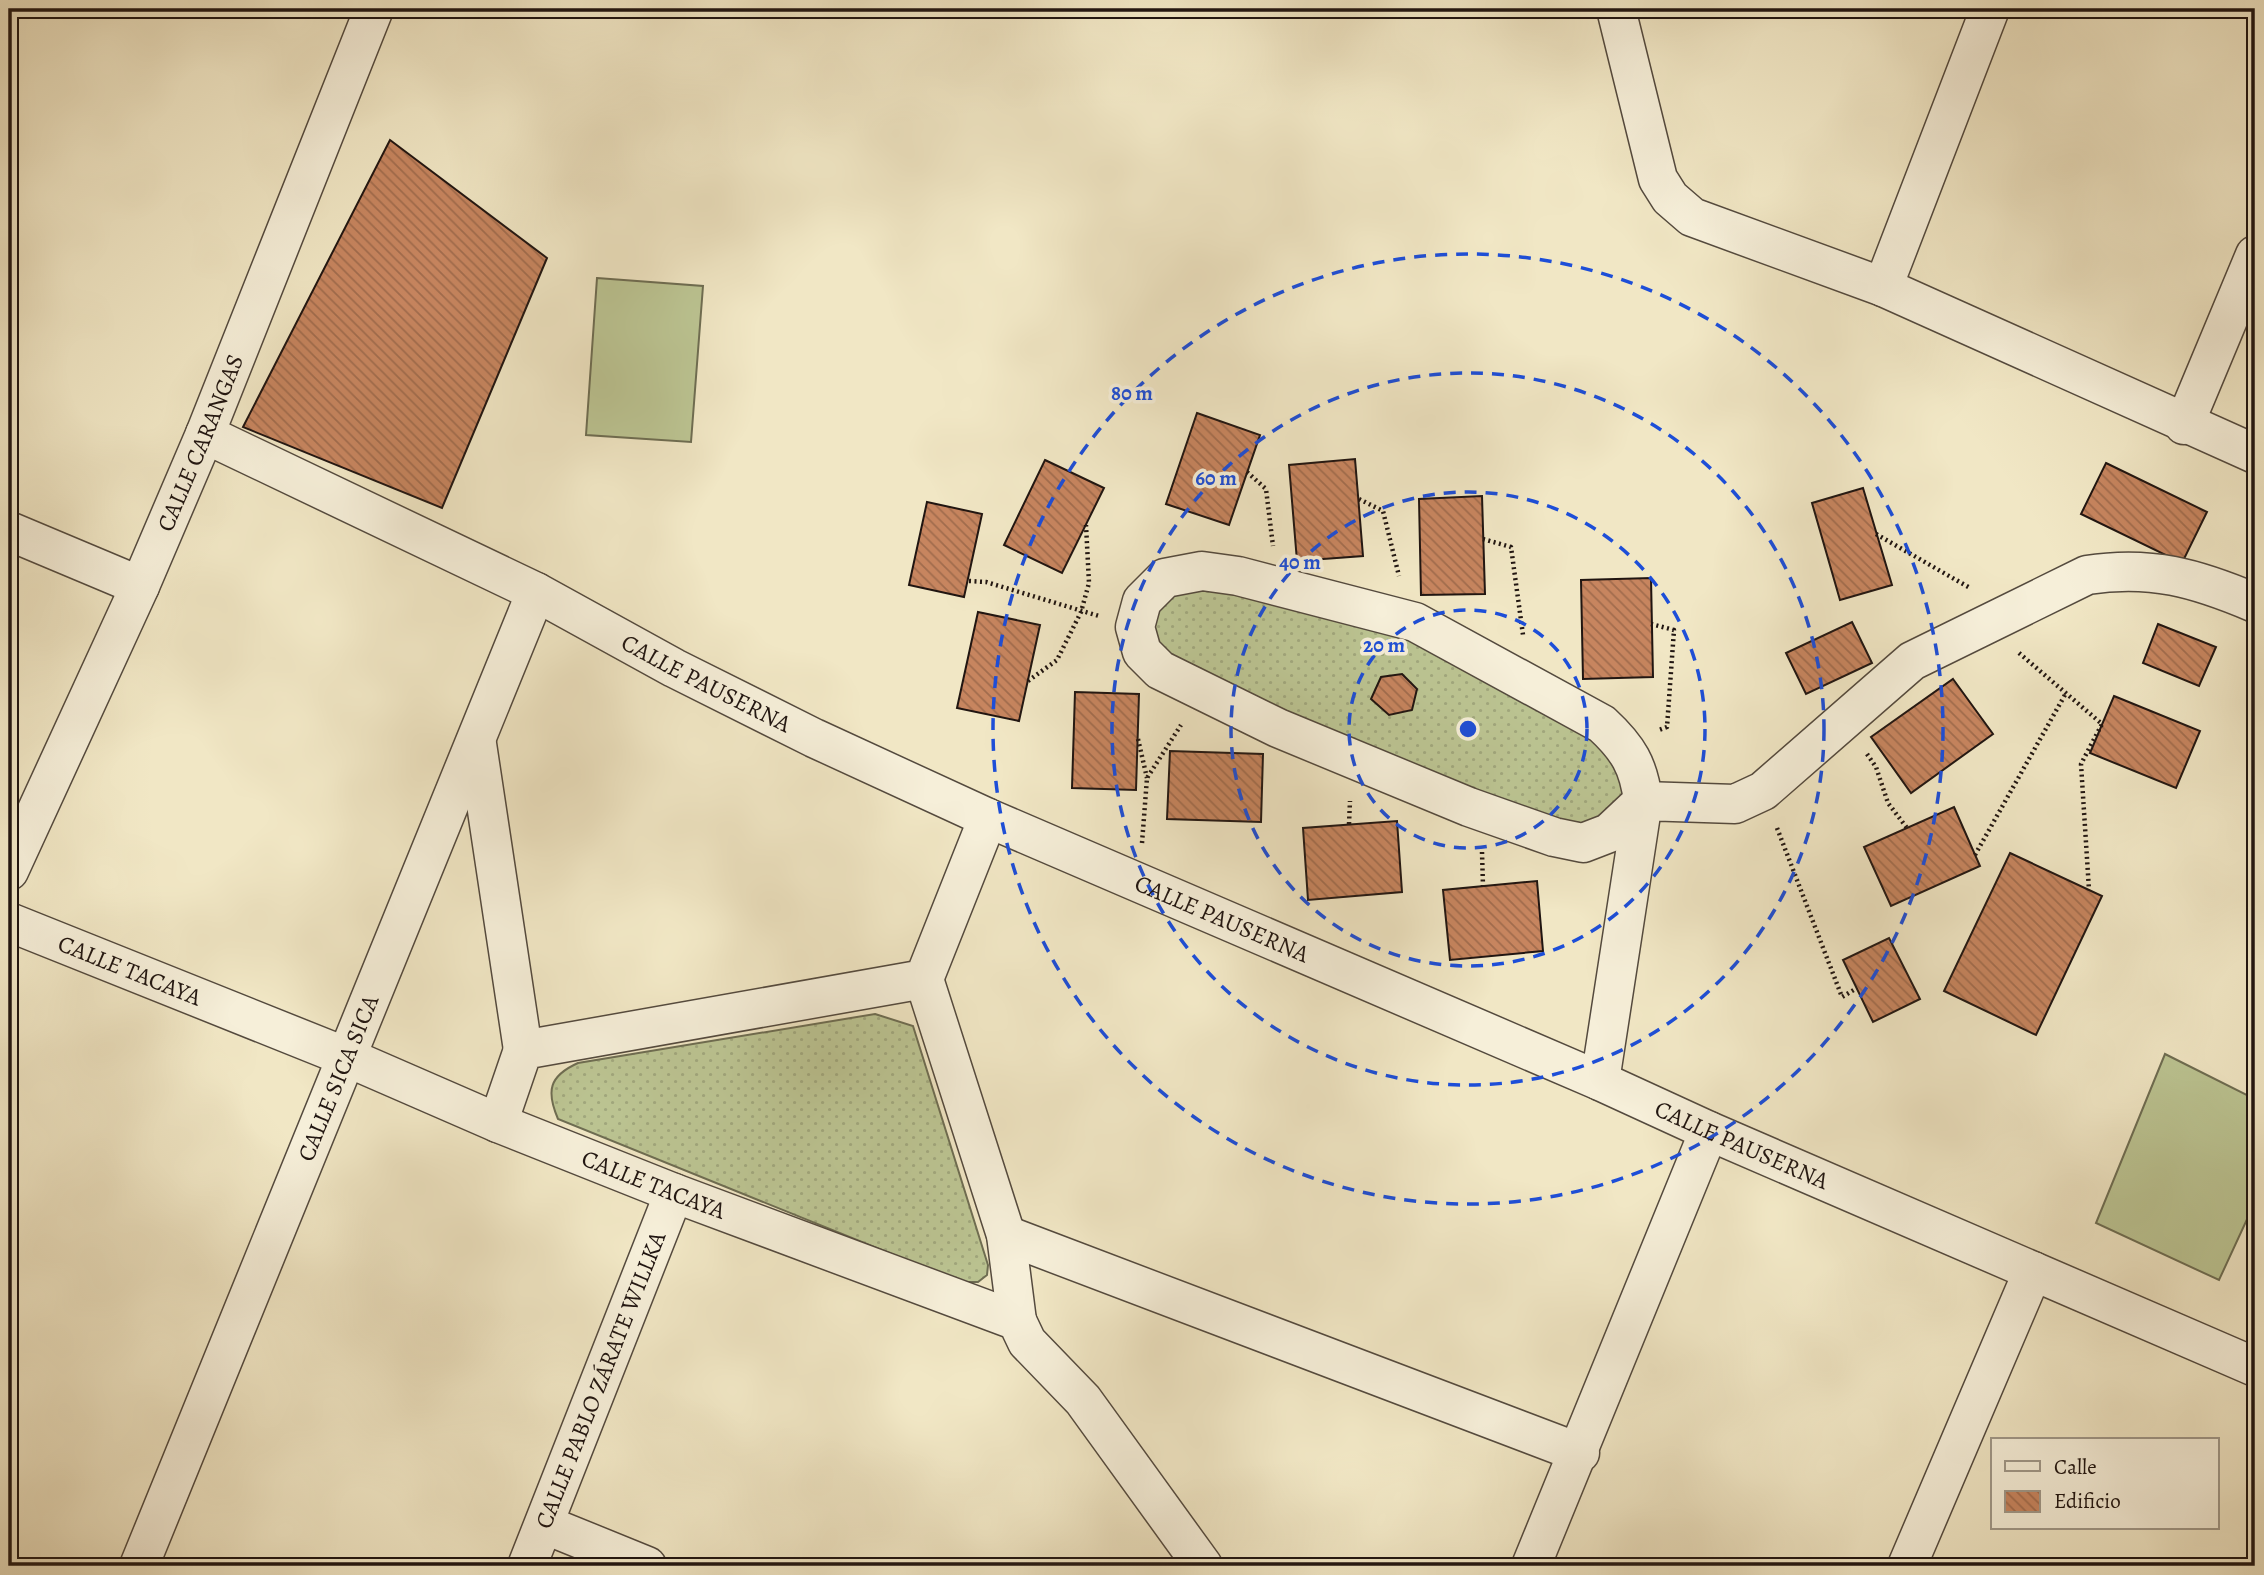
<svg xmlns="http://www.w3.org/2000/svg" width="2264" height="1575" viewBox="0 0 2264 1575" font-family="Alegreya,serif">
	<style>
		.grass { fill: url(#grass-dots); stroke: #6e6d52; stroke-width: 2 }
		.pitch { fill: #bcc593; stroke: #6e6d52; stroke-width: 2 }
		.building { fill: url(#building-back-hatch); stroke: #201511; stroke-width: 2 }
		.lines { fill: none; stroke-linecap: round; stroke-linejoin: round }
		.minor-casing { stroke: #544a3e; stroke-width: 41 }
		.path { stroke: #201511; stroke-width: 4.5; stroke-dasharray: 2 3.5; stroke-linecap: butt }
		.minor { stroke: #f6efd9; stroke-width: 38 }
		.ring { fill: none; stroke: #1d4ed8; stroke-width: 3.5; stroke-dasharray: 12 9 }
		.labels { text-anchor: middle; dominant-baseline: central; stroke-width: 7; stroke-linejoin: round; paint-order: stroke }
		.street-label { font-size: 24px; fill: #201511; stroke: #f6efd9 }
		.centre { fill: #1d4ed8; stroke: #f6efd9; stroke-width: 3.5 }
		.ring-label { font-size: 21px; text-anchor: middle; font-weight: bold; fill: #1d4ed8; stroke: #f6efd9; stroke-width: 7; stroke-linejoin: round; paint-order: stroke }
	</style>
	<defs>
		<pattern id="grass-dots" width="8" height="8" patternUnits="userSpaceOnUse" patternTransform="scale(1.75)"><rect width="8" height="8" fill="#bcc593"/><path d="M2 2h.1M6 6h.1" fill="none" stroke="#a1a87e" stroke-width="1.8" stroke-linecap="round"/></pattern>
		<pattern id="building-back-hatch" width="6" height="6" patternUnits="userSpaceOnUse" patternTransform="scale(1.75)"><rect width="6" height="6" fill="#c7855f"/><path d="M-1 5l2 2M0 0l6 6M5-1l2 2" fill="none" stroke="#a16c4d"/></pattern>
	</defs>
	<rect width="100%" height="100%" fill="#f1e7c5"/>
	<filter id="stains"><feTurbulence type="fractalNoise" baseFrequency=".00286" numOctaves="4"/><feColorMatrix values="0 0 0 0 .2 0 0 0 0 .09 0 0 0 0 .02 0 0 0 .5 -.17"/></filter>
	<radialGradient id="worn" r=".72"><stop offset=".6" stop-color="#630" stop-opacity="0"/><stop offset="1" stop-color="#630" stop-opacity=".3"/></radialGradient>
	<g class="grass">
		<path d="M1181 585 1363 615 1608 742 1627 799 1577 837 1172 663 1152 639 1157 603Z"/>
		<path d="M875 1014 913 1026 988 1265 987 1275 978 1282H961L558 1119C546 1091 549 1076 578 1063Z"/>
	</g>
	<g class="pitch">
		<path d="M597 278 703 286 691 442 586 435Z"/>
		<path d="M2165 1054 2255 1099V1202L2219 1280 2096 1223Z"/>
	</g>
	<g class="building">
		<path d="M390 140 547 258 442 508 243 427Z"/>
		<path d="M1197 413 1260 435 1229 525 1166 504Z"/>
		<path d="M1355 459 1363 556 1297 561 1289 465Z"/>
		<path d="M1045 460 1104 488 1062 573 1004 545Z"/>
		<path d="M2106 463 2207 512 2182 563 2081 514Z"/>
		<path d="M1863 488 1892 585 1840 600 1812 503Z"/>
		<path d="M1482 496 1485 594 1421 595 1419 499Z"/>
		<path d="M927 502 982 514 964 597 909 585Z"/>
		<path d="M1651 578 1653 677 1583 679 1581 580Z"/>
		<path d="M978 612 1040 625 1019 721 957 708Z"/>
		<path d="M1852 622 1872 663 1806 694 1786 653Z"/>
		<path d="M2158 624 2216 647 2199 686 2143 663Z"/>
		<path d="M1402 674 1417 689 1412 710 1389 715 1371 699 1381 677Z"/>
		<path d="M1953 679 1993 734 1911 793 1871 737Z"/>
		<path d="M1075 692 1139 694 1136 790 1072 788Z"/>
		<path d="M2114 696 2200 731 2176 788 2090 753Z"/>
		<path d="M1170 751 1263 754 1261 822 1167 819Z"/>
		<path d="M1954 807 1980 866 1891 906 1864 847Z"/>
		<path d="M1397 821 1402 892 1308 900 1303 828Z"/>
		<path d="M2010 853 2102 896 2036 1035 1944 991Z"/>
		<path d="M1537 881 1543 951 1450 960 1443 890Z"/>
		<path d="M1889 938 1920 999 1873 1022 1843 960Z"/>
	</g>
	<g class="lines">
		<defs>
			<g id="minor">
				<path d="M1616 9 1658 179 1670 198 1692 217 1883 287 2255 454"/>
				<path d="M1883 287 1990 9"/>
				<path d="M2184 425 2255 255"/>
				<path id="s1" d="M205 434 536 592 674 668 814 738 988 818 1600 1081 1709 1131 2255 1367"/>
				<path d="M9 531 140 586"/>
				<path d="M1202 571 1238 576 1415 622 1602 724C1628 748 1639 766 1643 801L1609 833 1583 843 1554 837 1469 807 1278 728 1160 670 1142 652 1135 627 1142 601 1165 578Z"/>
				<path d="M477 744 523 1050"/>
				<path id="s2" d="M9 871 140 586 205 434 374 9"/>
				<path id="s3" d="M9 922 344 1056 498 1123 674 1193 1017 1321 1027 1342 1083 1400 1203 1566"/>
				<path d="M924 979 1006 1235 1017 1321"/>
				<path d="M1600 1081 1643 801 1735 804 1763 791 1912 661 2087 575C2151 565 2196 578 2255 603"/>
				<path d="M498 1123 523 1050 924 979 988 818"/>
				<path d="M1006 1235 1580 1453"/>
				<path d="M546 1525 647 1566"/>
				<path id="s4" d="M139 1566 536 592"/>
				<path id="s5" d="M527 1566 674 1193"/>
				<path d="M1531 1566 1709 1131"/>
				<path d="M1907 1566 2033 1271"/>
			</g>
		</defs>
		<use href="#minor" class="minor-casing"/>
		<g class="path">
			<path d="M1247 472 1266 489 1273 546"/>
			<path d="M1359 499 1383 511 1399 576"/>
			<path d="M1876 534 1970 588"/>
			<path d="M1483 539 1511 547 1523 635"/>
			<path d="M969 581 986 582 1099 616"/>
			<path d="M1651 624 1674 630 1667 727 1659 730"/>
			<path d="M2019 653 2102 724 2081 764 2089 890"/>
			<path d="M1028 681 1057 660 1081 612 1089 583 1086 525"/>
			<path d="M1138 739 1147 778"/>
			<path d="M1867 754 1876 767 1888 803 1907 828"/>
			<path d="M1349 824 1350 801"/>
			<path d="M1777 828 1842 997 1857 988"/>
			<path d="M1142 843 1147 778 1181 725"/>
			<path d="M1482 852 1483 886"/>
			<path d="M1975 855 2066 693"/>
		</g>
		<use href="#minor" class="minor"/>
	</g>
	<g class="ring">
		<circle cx="1468" cy="729" r="119"/>
		<circle cx="1468" cy="729" r="237"/>
		<circle cx="1468" cy="729" r="356"/>
		<circle cx="1468" cy="729" r="475"/>
	</g>
	<g class="labels">
		<g class="street-label">
			<text stroke="none"><textPath href="#s2" startOffset="469">CALLE CARANGAS</textPath></text>
			<text stroke="none"><textPath href="#s1" startOffset="560">CALLE PAUSERNA</textPath></text>
			<text stroke="none"><textPath href="#s1" startOffset="1127">CALLE PAUSERNA</textPath></text>
			<text stroke="none"><textPath href="#s3" startOffset="130">CALLE TACAYA</textPath></text>
			<text stroke="none"><textPath href="#s4" startOffset="527">CALLE SICA SICA</textPath></text>
			<text stroke="none"><textPath href="#s1" startOffset="1694">CALLE PAUSERNA</textPath></text>
			<text stroke="none"><textPath href="#s3" startOffset="696">CALLE TACAYA</textPath></text>
			<text stroke="none"><textPath href="#s5" startOffset="200">CALLE PABLO ZÁRATE WILLKA</textPath></text>
		</g>
	</g>
	<circle cx="1468" cy="729" r="10" class="centre"/>
	<g class="ring-label">
		<text x="1132" y="400">80 m</text>
		<text x="1216" y="485">60 m</text>
		<text x="1300" y="569">40 m</text>
		<text x="1384" y="652">20 m</text>
	</g>
	<rect width="2264" height="1575" fill="none" stroke="#f1e7c5" stroke-width="35"/>
	<rect x="10" y="10" width="2243" height="1554" fill="none" stroke="#201511" stroke-width="3.5"/>
	<rect x="18" y="18" width="2229" height="1540" fill="none" stroke="#201511" stroke-width="2"/>
	<rect x="1991" y="1438" width="228" height="91" fill="#f6efd9" stroke="#a09889" stroke-width="2"/>
	<rect x="2005" y="1461" width="35" height="10" fill="#f6efd9" stroke="#a09889" stroke-width="2"/>
	<text x="2054" y="1474" font-size="21" fill="#201511">Calle</text>
	<rect x="2005" y="1491" width="35" height="21" fill="url(#building-back-hatch)" stroke="#a09889" stroke-width="2"/>
	<text x="2054" y="1508" font-size="21" fill="#201511">Edificio</text>
	<rect width="100%" height="100%" filter="url(#stains)"/>
	<rect width="100%" height="100%" fill="url(#worn)"/>
</svg>
